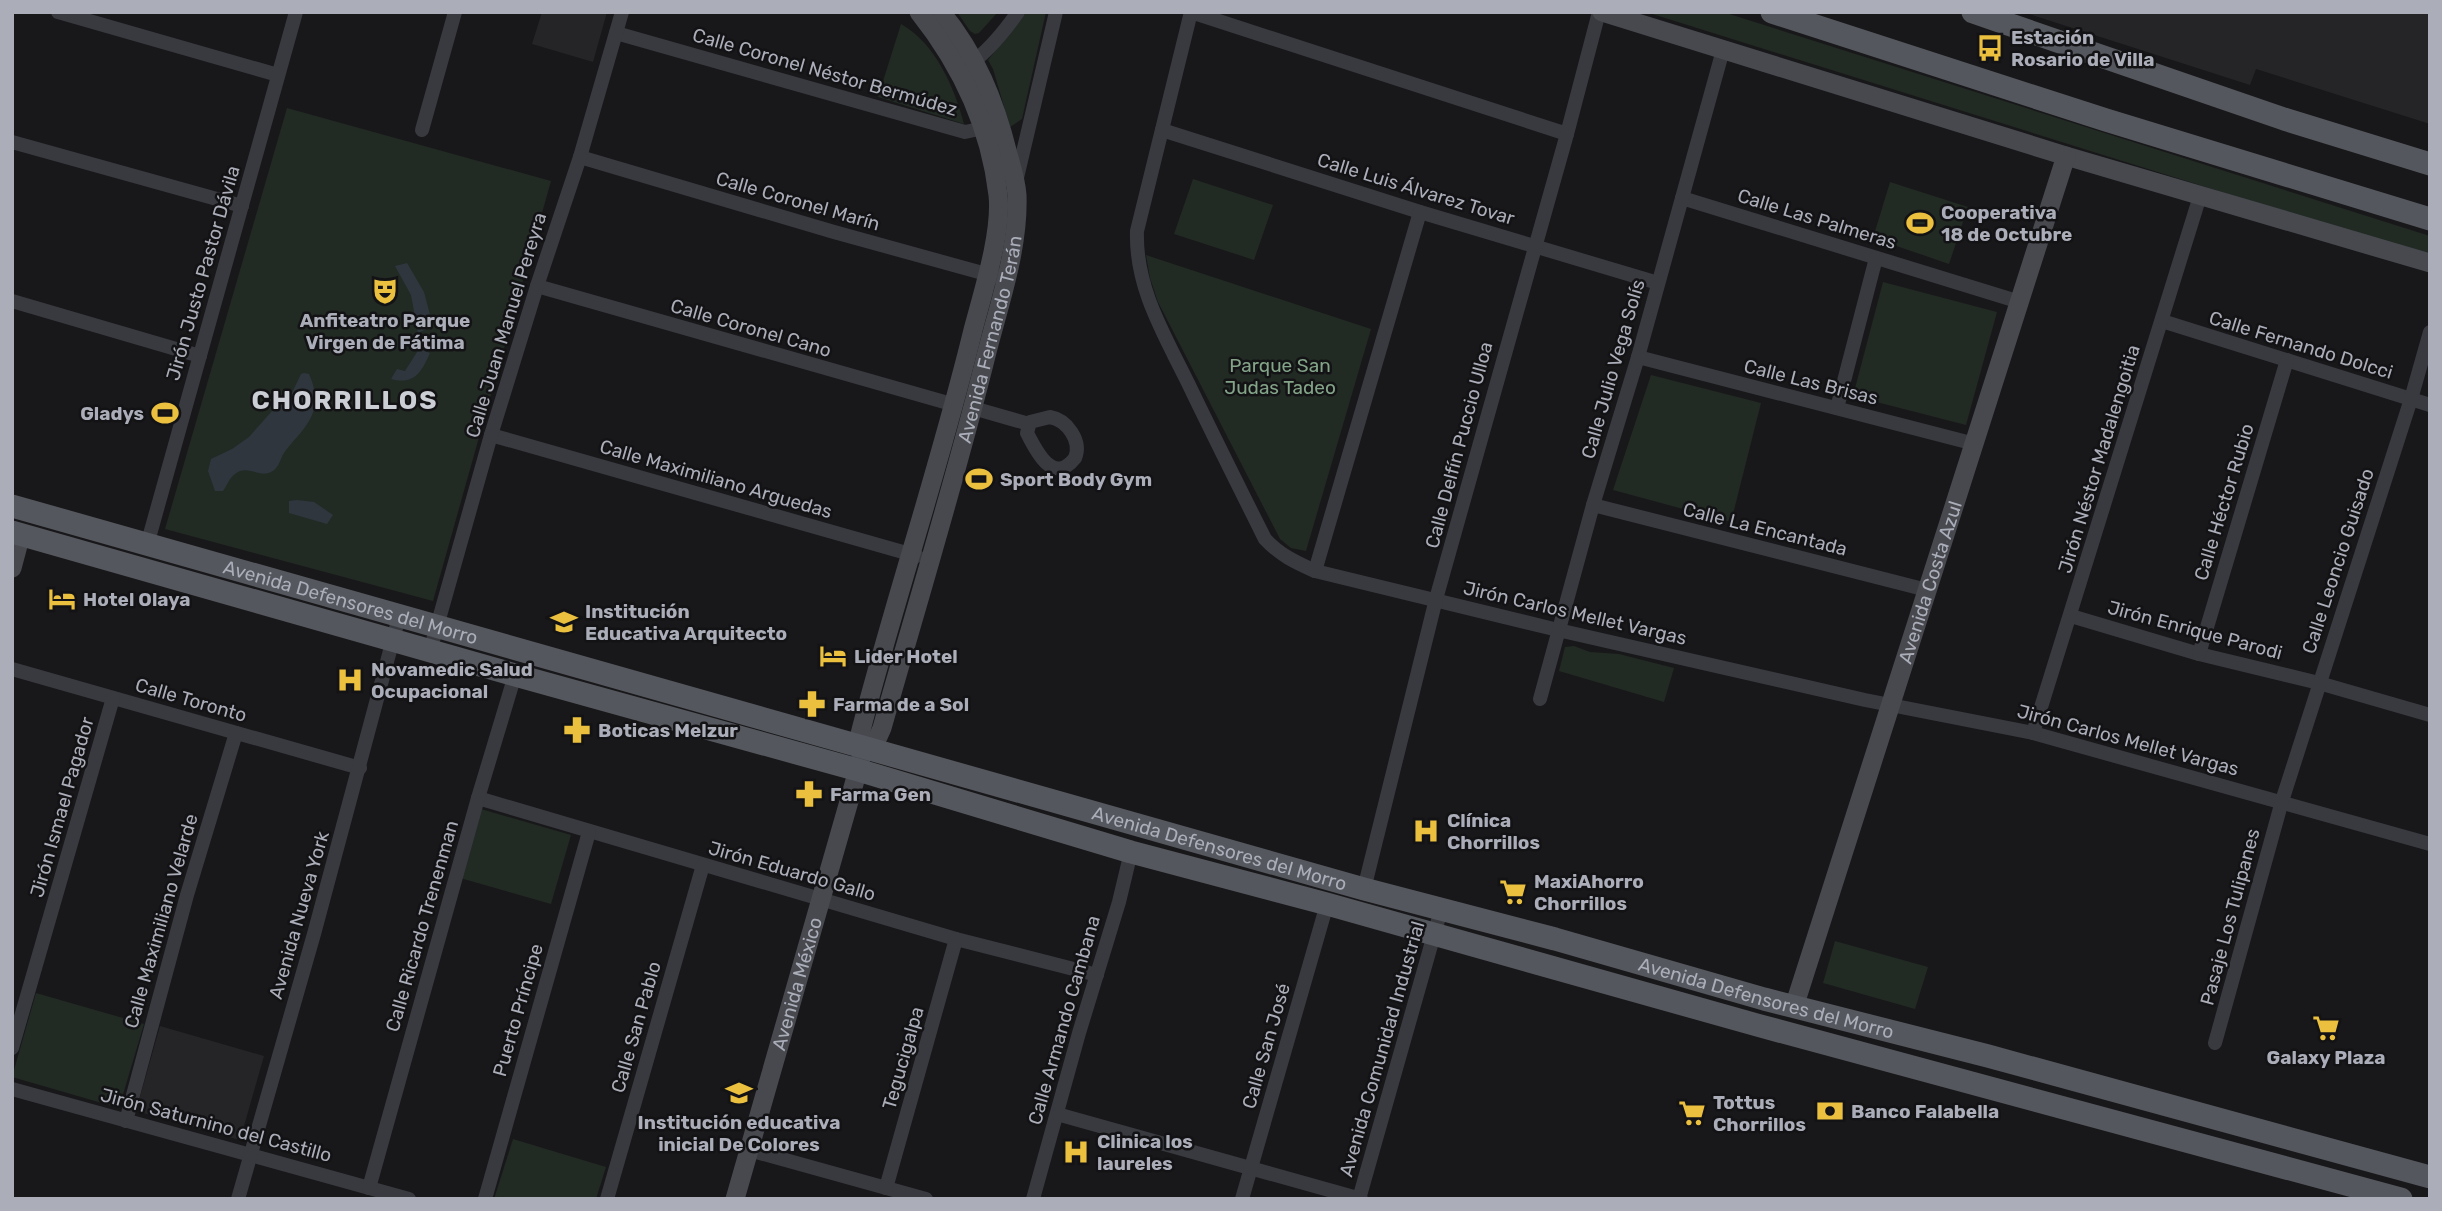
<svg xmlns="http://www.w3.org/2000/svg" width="2442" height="1211" viewBox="0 0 2442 1211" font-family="Rubik,sans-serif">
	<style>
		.built { fill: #252427 }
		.green { fill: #222a24 }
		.water { fill: #2f363e }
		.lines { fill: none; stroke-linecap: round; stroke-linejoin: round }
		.street { stroke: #393a3f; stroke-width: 14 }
		.secondary { stroke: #47494f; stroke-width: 19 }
		.primary { stroke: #55575e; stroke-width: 23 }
		.labels { text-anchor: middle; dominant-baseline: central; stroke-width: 5; stroke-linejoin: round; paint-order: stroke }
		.poi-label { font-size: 19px; font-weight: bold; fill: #abaeb9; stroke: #131315; text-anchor: start }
		.street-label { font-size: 19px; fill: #abaeb9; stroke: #131315 }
		.park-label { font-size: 19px; fill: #83a488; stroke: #131315 }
		.district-label { font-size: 26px; font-weight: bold; letter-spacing: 2px; fill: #ccced6; stroke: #131315 }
	</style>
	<rect width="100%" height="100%" fill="#18181a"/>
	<g class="built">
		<path d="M542 12H607L593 62 532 44Z"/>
		<path d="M2023 12H2430V124L2256 69 2250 85Z"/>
		<path d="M160 1026 264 1056 240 1140 136 1111Z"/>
	</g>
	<g class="green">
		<path d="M957 12H998L979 33 975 34 970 31Z"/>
		<path d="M1026 12H1046L1022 119 1010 127 993 69 988 60Z"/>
		<path d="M1646 12H1723L2430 236V257Z"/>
		<path d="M901 24C936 44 954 87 964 124L878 97Z"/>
		<path d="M287 108 551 181 433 601 165 529Z"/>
		<path d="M1193 179 1273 205 1254 260 1174 234Z"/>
		<path d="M1890 182 1968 207 1949 264 1873 238Z"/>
		<path d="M1146 255 1371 329 1306 551 1291 548 1280 539 1158 302 1150 278Z"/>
		<path d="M1883 282 1997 312 1966 425 1853 396Z"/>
		<path d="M1651 375 1761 403 1731 522 1613 490Z"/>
		<path d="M1574 646 1590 652 1619 654 1674 668 1664 702 1559 671 1565 647Z"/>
		<path d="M481 809 571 835 551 904 460 878Z"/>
		<path d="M1835 941 1928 967 1915 1009 1823 983Z"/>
		<path d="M36 993 144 1024 119 1108 12 1077Z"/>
		<path d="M513 1139 606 1167 596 1199H494Z"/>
	</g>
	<g class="water">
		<path d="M407 263 424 292 433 326 418 333 411 295 395 266Z"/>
		<path d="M419 349 430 353C421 373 414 385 391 379L397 369 405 371Z"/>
		<path d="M304 373 309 374C325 410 308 424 286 450 280 457 280 468 271 472 259 478 247 464 235 474 229 478 227 486 223 491H215L208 471 211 459 232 449 249 437 272 411 291 395 301 374Z"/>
		<path d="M297 500 314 502 333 515 327 524 289 513V501Z"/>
	</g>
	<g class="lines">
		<g class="street">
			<path d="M58 12 278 75"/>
			<path d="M616 33 965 132 984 128"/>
			<path d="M966 67C987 53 1004 32 1018 12"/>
			<path d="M422 130 455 12"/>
			<path d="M1162 130 1420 212 1658 283"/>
			<path d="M1567 134 1191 12 1137 231C1135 287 1164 334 1188 383 1213 435 1239 487 1265 539 1280 555 1295 562 1315 571L1558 630 1865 700 2033 733 2430 844"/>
			<path d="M12 142 242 206"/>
			<path d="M580 157 834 232 997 277"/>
			<path d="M1016 182 1056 12"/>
			<path d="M1682 198 2020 302"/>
			<path d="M537 286 955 405"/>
			<path d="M12 301 200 356"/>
			<path d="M2162 321 2430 405"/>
			<path d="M1638 357 1975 444"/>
			<path d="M973 408 1029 424"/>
			<path d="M1837 408 1876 258"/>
			<path d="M1050 417C1067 420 1082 441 1075 458 1053 486 1036 451 1027 433L1030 422Z"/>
			<path d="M491 435 917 556"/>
			<path d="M1593 505 1927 590"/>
			<path d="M147 545 296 12"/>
			<path d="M1315 571 1420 212"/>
			<path d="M2071 616 2199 654 2319 683 2430 715"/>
			<path d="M430 651 491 435 537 286 580 157 622 12"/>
			<path d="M2199 654 2287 360"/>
			<path d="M12 669 360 768"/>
			<path d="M1540 699 1593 505 1638 357 1723 50"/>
			<path d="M2033 733 2200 196"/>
			<path d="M478 798 956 939 1097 975"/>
			<path d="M1364 889 1436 599 1567 134 1599 12"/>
			<path d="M2215 1043 2282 801 2411 399 2430 332"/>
			<path d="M12 1048 113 698"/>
			<path d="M12 1089 409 1199"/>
			<path d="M1057 1114 1361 1199"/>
			<path d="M126 1121 187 895 236 733"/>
			<path d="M749 1150 926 1199"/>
			<path d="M369 1188 478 798 515 675"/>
			<path d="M886 1188 956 939"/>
			<path d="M238 1199 314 934 399 617"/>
			<path d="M485 1199 589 832"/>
			<path d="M607 1199 703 865"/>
			<path d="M1033 1199 1079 1033 1119 902 1131 852"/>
			<path d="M1242 1199 1327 904"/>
			<path d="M1359 1199 1441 910"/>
		</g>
		<g class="secondary">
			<path d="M1602 12 2066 156 2430 263"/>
			<path d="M12 568 21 534"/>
			<path id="s1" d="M864 746 878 737 882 728C917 604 955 481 986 356 999 304 1019 249 1017 195 1016 181 1012 168 1008 154 995 102 976 54 941 12"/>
			<path id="s2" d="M1794 1007 2066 156"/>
			<path id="s3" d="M735 1199 858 770 864 746 860 734C895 598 940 466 973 330 983 292 1002 233 998 195 990 126 962 66 919 12"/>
		</g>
		<g class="primary">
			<path d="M1772 12 2106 120 2430 219"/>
			<path d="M1973 12 2284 119 2430 164"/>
			<path id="s4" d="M12 506 1364 889 1555 939 1764 999 1988 1056 2430 1177"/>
			<path d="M12 532 515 675 858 770 1131 852 1327 904 1757 1025 2401 1199"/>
		</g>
	</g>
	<defs>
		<symbol id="bus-bare" viewBox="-9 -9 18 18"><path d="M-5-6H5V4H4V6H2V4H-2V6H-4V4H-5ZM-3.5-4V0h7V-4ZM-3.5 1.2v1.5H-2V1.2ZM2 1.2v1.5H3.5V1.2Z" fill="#ebc03f" stroke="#131315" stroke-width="2.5" paint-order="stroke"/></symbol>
		<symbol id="stadium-bare" viewBox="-9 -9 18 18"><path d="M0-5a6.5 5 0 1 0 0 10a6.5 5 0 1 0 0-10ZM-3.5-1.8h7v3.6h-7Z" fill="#ebc03f" stroke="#131315" stroke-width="2.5" paint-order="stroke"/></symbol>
		<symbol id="theatre-bare" viewBox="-9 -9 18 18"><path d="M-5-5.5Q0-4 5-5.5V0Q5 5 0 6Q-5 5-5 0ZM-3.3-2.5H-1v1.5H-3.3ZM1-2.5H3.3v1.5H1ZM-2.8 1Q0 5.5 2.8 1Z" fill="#ebc03f" stroke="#131315" stroke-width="2.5" paint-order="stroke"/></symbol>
		<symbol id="hotel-bare" viewBox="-9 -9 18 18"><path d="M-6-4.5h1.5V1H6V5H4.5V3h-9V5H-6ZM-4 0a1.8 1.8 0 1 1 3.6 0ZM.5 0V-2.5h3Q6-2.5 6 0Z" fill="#ebc03f" stroke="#131315" stroke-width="2.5" paint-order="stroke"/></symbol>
		<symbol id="school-bare" viewBox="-9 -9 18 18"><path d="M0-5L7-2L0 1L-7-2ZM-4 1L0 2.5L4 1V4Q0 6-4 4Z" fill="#ebc03f" stroke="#131315" stroke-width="2.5" paint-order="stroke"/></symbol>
		<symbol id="hospital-bare" viewBox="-9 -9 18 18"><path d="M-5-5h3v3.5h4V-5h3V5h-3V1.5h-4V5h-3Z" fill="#ebc03f" stroke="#131315" stroke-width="2.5" paint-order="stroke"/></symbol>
		<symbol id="pharmacy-bare" viewBox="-9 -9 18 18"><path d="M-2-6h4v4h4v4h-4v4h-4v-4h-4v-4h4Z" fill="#ebc03f" stroke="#131315" stroke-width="2.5" paint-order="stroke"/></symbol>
		<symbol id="supermarket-bare" viewBox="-9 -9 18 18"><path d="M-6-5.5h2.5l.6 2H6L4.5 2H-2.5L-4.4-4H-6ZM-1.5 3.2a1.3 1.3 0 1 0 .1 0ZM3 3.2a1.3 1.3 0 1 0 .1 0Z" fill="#ebc03f" stroke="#131315" stroke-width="2.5" paint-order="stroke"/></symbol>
		<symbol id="bank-bare" viewBox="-9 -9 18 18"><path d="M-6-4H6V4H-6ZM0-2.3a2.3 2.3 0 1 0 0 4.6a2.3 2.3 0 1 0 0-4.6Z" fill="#ebc03f" stroke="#131315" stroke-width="2.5" paint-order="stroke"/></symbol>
	</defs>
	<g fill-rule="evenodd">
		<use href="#bus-bare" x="1971" y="29" width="38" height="38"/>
		<use href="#stadium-bare" x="1901" y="204" width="38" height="38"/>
		<use href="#theatre-bare" x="366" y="272" width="38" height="38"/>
		<use href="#stadium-bare" x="146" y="394" width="38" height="38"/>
		<use href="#stadium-bare" x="960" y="460" width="38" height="38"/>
		<use href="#hotel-bare" x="43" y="580" width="38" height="38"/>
		<use href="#school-bare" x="545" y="603" width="38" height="38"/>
		<use href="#hotel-bare" x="814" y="637" width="38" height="38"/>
		<use href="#hospital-bare" x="331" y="661" width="38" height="38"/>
		<use href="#pharmacy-bare" x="793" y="685" width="38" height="38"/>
		<use href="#pharmacy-bare" x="558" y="711" width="38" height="38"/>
		<use href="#pharmacy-bare" x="790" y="775" width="38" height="38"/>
		<use href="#hospital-bare" x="1407" y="812" width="38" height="38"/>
		<use href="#supermarket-bare" x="1494" y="873" width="38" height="38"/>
		<use href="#supermarket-bare" x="2307" y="1009" width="38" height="38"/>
		<use href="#school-bare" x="720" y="1074" width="38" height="38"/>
		<use href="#bank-bare" x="1811" y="1092" width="38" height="38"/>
		<use href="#supermarket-bare" x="1673" y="1094" width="38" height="38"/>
		<use href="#hospital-bare" x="1057" y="1133" width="38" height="38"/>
	</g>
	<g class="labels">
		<g class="poi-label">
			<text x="2011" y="37">Estación<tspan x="2011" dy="22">Rosario de Villa</tspan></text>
			<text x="1941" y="212">Cooperativa<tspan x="1941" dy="22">18 de Octubre</tspan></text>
			<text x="385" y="320" text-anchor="middle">Anfiteatro Parque<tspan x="385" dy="22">Virgen de Fátima</tspan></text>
			<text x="144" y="413" text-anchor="end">Gladys</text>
			<text x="1000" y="479">Sport Body Gym</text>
			<text x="83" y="599">Hotel Olaya</text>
			<text x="585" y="611">Institución<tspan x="585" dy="22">Educativa Arquitecto</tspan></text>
			<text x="854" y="656">Lider Hotel</text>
			<text x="371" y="669">Novamedic Salud<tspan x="371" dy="22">Ocupacional</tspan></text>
			<text x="833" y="704">Farma de a Sol</text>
			<text x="598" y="730">Boticas Melzur</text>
			<text x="830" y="794">Farma Gen</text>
			<text x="1447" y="820">Clínica<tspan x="1447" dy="22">Chorrillos</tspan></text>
			<text x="1534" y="881">MaxiAhorro<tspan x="1534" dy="22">Chorrillos</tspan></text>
			<text x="2326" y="1057" text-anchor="middle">Galaxy Plaza</text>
			<text x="1713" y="1102">Tottus<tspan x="1713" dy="22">Chorrillos</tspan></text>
			<text x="1851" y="1111">Banco Falabella</text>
			<text x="739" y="1122" text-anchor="middle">Institución educativa<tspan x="739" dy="22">inicial De Colores</tspan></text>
			<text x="1097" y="1141">Clinica los<tspan x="1097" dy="22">laureles</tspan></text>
		</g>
		<g class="street-label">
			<text transform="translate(825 72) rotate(16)">Calle Coronel Néstor Bermúdez</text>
			<text transform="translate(1416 189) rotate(17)">Calle Luis Álvarez Tovar</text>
			<text transform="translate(798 201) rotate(16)">Calle Coronel Marín</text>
			<text transform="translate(1817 219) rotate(17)">Calle Las Palmeras</text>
			<text transform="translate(203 273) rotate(-74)">Jirón Justo Pastor Dávila</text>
			<text transform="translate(506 325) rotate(-73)">Calle Juan Manuel Pereyra</text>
			<text transform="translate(751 328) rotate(16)">Calle Coronel Cano</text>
			<text stroke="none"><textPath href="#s1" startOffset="430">Avenida Fernando Terán</textPath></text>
			<text transform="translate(2301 345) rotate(17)">Calle Fernando Dolcci</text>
			<text transform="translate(1613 369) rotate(-74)">Calle Julio Vega Solís</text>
			<text transform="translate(1811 382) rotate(14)">Calle Las Brisas</text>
			<text transform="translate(1459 445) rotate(-75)">Calle Delfín Puccio Ulloa</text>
			<text transform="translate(2099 459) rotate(-73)">Jirón Néstor Madalengoitia</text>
			<text transform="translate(716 479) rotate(16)">Calle Maximiliano Arguedas</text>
			<text transform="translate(2224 502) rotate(-73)">Calle Héctor Rubio</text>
			<text transform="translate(1765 529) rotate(14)">Calle La Encantada</text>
			<text transform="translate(2338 561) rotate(-72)">Calle Leoncio Guisado</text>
			<text stroke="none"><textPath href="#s2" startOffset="446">Avenida Costa Azul</textPath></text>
			<text stroke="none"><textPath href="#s4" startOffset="352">Avenida Defensores del Morro</textPath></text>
			<text transform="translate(1575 613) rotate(13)">Jirón Carlos Mellet Vargas</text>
			<text transform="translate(2195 630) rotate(15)">Jirón Enrique Parodi</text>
			<text transform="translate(191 700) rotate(16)">Calle Toronto</text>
			<text transform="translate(2128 740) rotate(15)">Jirón Carlos Mellet Vargas</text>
			<text transform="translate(62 807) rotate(-74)">Jirón Ismael Pagador</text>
			<text stroke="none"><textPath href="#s4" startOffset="1255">Avenida Defensores del Morro</textPath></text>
			<text transform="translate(792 871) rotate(16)">Jirón Eduardo Gallo</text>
			<text transform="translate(299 915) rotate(-74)">Avenida Nueva York</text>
			<text transform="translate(2230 917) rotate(-75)">Pasaje Los Tulipanes</text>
			<text transform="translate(161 921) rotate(-74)">Calle Maximiliano Velarde</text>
			<text transform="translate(422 926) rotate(-74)">Calle Ricardo Trenenman</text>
			<text stroke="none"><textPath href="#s3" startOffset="224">Avenida México</textPath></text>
			<text stroke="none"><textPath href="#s4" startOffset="1822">Avenida Defensores del Morro</textPath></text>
			<text transform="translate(518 1010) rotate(-74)">Puerto Príncipe</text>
			<text transform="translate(1064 1020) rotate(-74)">Calle Armando Cambana</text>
			<text transform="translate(636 1027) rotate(-74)">Calle San Pablo</text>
			<text transform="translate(1266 1046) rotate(-74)">Calle San José</text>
			<text transform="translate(1382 1049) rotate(-74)">Avenida Comunidad Industrial</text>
			<text transform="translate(903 1058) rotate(-74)">Tegucigalpa</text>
			<text transform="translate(216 1125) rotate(15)">Jirón Saturnino del Castillo</text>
		</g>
		<g class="park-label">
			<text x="1280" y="365">Parque San<tspan x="1280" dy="22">Judas Tadeo</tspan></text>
		</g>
		<g class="district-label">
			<text x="345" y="400">CHORRILLOS</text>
		</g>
	</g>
	<rect width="2442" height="1211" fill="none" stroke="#abaeb9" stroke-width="28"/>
</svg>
